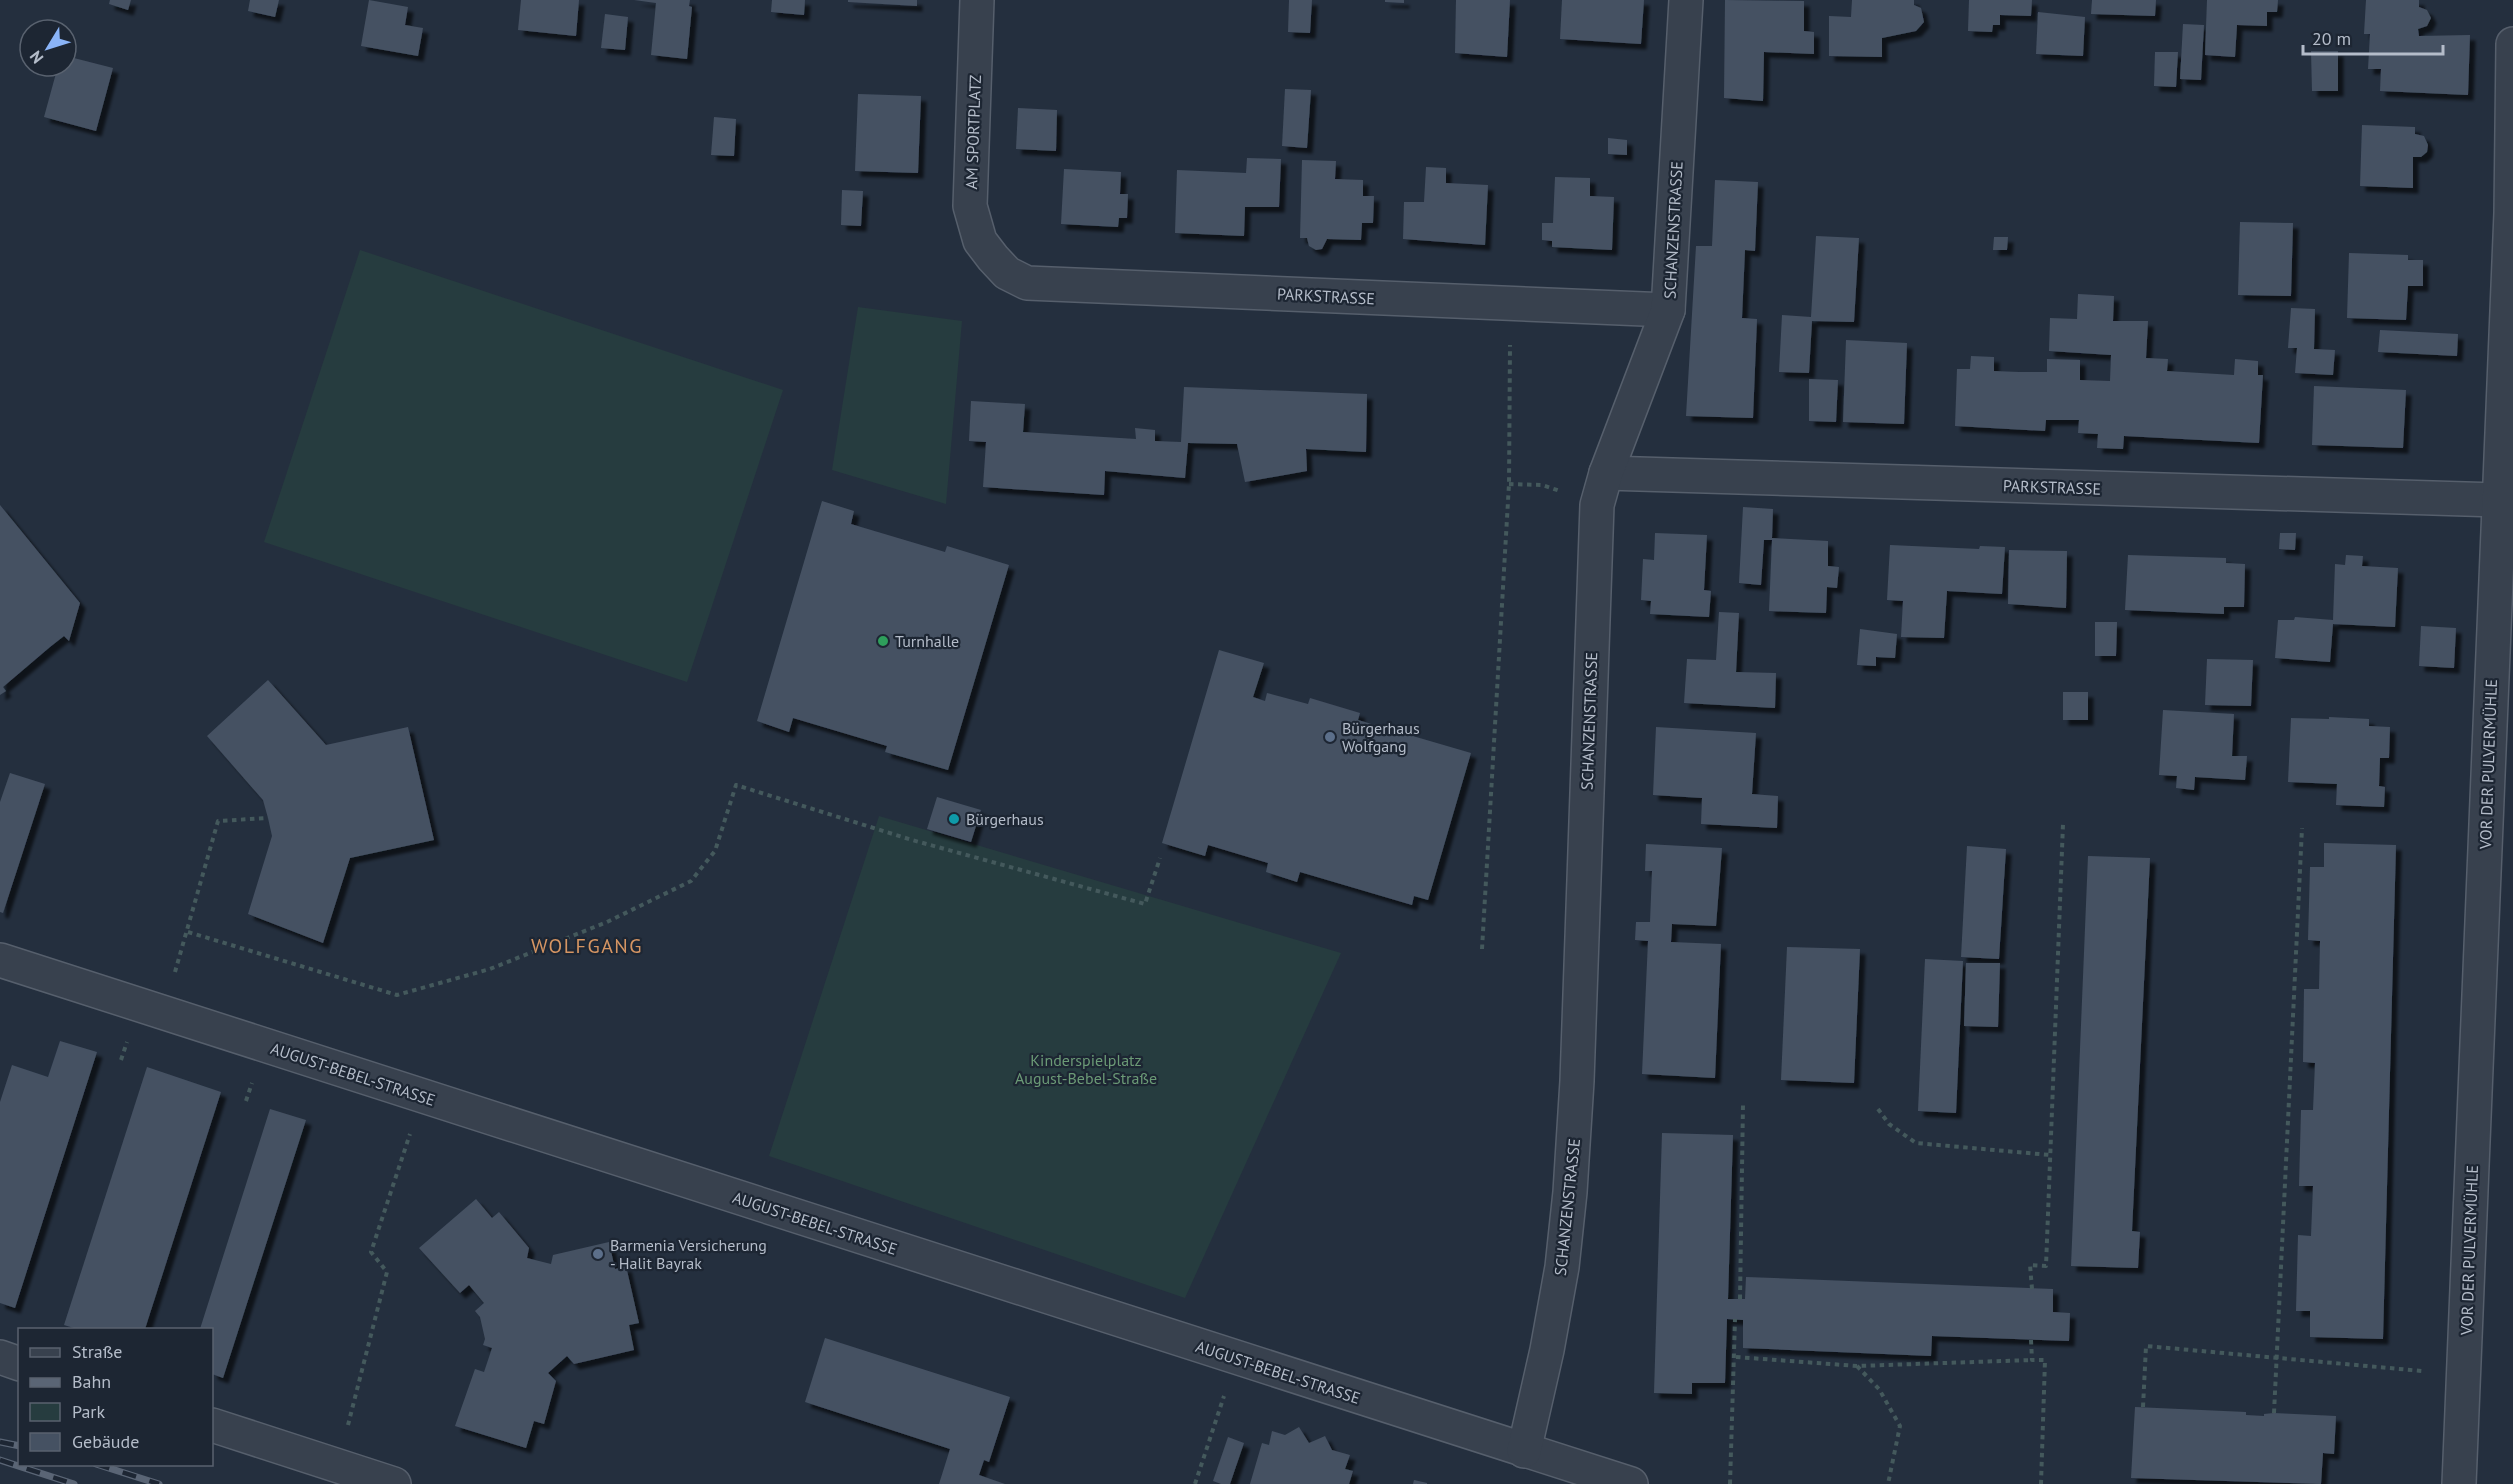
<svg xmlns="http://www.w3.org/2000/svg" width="2513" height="1484" viewBox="0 0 2513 1484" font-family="'PT Sans',sans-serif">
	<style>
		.green { fill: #263c3f }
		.building { fill: #455162; filter: url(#shadow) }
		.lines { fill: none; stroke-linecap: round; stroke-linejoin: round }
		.minor-casing { stroke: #565f6c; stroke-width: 36 }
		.path { stroke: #44595c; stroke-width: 4; stroke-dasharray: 4.5 4.5; stroke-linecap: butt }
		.minor { stroke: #38414e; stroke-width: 33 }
		.rail-casing { stroke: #5a6575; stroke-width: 7 }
		.rail { stroke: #1d2633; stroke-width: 4.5; stroke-dasharray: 14; stroke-linecap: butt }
		.leisure-dot { fill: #2e9e5b; stroke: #1d2633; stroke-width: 2 }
		.service-dot { fill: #5c6f8a; stroke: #1d2633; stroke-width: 2 }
		.culture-dot { fill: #0f9aa8; stroke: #1d2633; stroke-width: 2 }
		.labels { text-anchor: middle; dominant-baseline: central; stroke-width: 4.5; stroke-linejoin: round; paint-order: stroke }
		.street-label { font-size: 16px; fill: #b4bcc9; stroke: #1d2633 }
		.poi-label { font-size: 16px; fill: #b4bcc9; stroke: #1d2633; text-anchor: start }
		.park-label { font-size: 16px; fill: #6b9a76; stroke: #1d2633 }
		.quarter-label { font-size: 20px; letter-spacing: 1.5px; fill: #d59563; stroke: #1d2633 }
	</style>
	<defs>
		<filter id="shadow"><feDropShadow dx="5.5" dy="5.5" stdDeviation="1.5" flood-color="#0009"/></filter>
	</defs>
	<rect width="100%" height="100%" fill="#242f3e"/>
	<g class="green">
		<path d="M360 250 783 390 687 682 264 542Z"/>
		<path d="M858 307 962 321 946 504 832 470Z"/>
		<path d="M879 816 1341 953 1185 1298 769 1156Z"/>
	</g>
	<g class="building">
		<path d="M110 0H131L128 10 109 4Z"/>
		<path d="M250 0H279L275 17 248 11Z"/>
		<path d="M369 0 408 7 405 25 423 28 418 56 361 46Z"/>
		<path d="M521 0H579L576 36 518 30Z"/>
		<path d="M634 0H690L689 6 692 7 687 59 651 55 656 3Z"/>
		<path d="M772 0H805L804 15 771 12Z"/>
		<path d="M848 0H917V6L848 2Z"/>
		<path d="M1289 0H1312L1310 33 1288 32Z"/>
		<path d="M1385 0H1404V3L1385 2Z"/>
		<path d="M1456 0H1510L1507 57 1455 53Z"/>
		<path d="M1562 0H1644L1641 44 1560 39Z"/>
		<path d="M1725 0 1804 1V31L1814 32V54L1764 52 1763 101 1724 98Z"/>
		<path d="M1852 0H1914V5L1921 8 1924 22 1916 31 1882 38V57L1829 56V16L1851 17Z"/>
		<path d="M1969 0H2032L2031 16 2000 15V25H1993L1992 32 1968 31Z"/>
		<path d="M2092 0H2156L2155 16 2091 14Z"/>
		<path d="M2207 0H2278L2277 12H2267V26L2237 25 2235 57 2205 55Z"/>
		<path d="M2366 0H2419V7L2427 10 2431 18 2427 26 2418 29 2419 36 2470 35 2468 95 2380 91 2381 69H2368L2370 34H2364Z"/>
		<path d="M2038 12 2085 17 2083 56 2036 54Z"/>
		<path d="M605 14 628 17 625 50 601 48Z"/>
		<path d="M2183 24 2204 25 2201 80 2180 79Z"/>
		<path d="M2311 51H2338V91H2312Z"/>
		<path d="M2155 52H2178L2176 87 2154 86Z"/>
		<path d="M66 56 113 68 96 131 44 117 58 66H66Z"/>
		<path d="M1285 89 1311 90 1307 148 1282 146Z"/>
		<path d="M858 94 921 96 918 173 855 171Z"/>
		<path d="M1018 108 1057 110 1056 151 1016 149Z"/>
		<path d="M714 117 736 119 734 156 711 155Z"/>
		<path d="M2362 125 2415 127V134L2424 136 2428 145 2427 152 2421 157H2413V188L2360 186Z"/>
		<path d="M1608 138 1627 140V155L1608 154Z"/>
		<path d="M1247 158 1281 159 1279 207H1245L1244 236 1175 233 1177 170 1246 173Z"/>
		<path d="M1302 160 1336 161 1335 179 1363 180V196H1374L1373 223H1362L1361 240 1327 239 1322 249 1316 250 1309 246 1307 238H1300Z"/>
		<path d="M1426 167 1446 168V183L1488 185 1485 245 1403 239 1404 202H1424Z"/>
		<path d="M1064 169 1121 172 1120 194H1128L1127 218H1119L1118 227 1061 224Z"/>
		<path d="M1555 177 1590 178V196L1614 197 1612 250 1552 247V241L1542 240V223H1553Z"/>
		<path d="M1715 180 1758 182 1755 251 1745 250 1742 318 1757 319 1753 418 1686 416 1696 246H1712Z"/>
		<path d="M842 190 863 191 861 226 841 225Z"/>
		<path d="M2240 222 2293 223 2291 296 2238 295Z"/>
		<path d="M1816 236 1859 238 1854 322 1812 321 1809 373 1779 372 1782 315 1811 317Z"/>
		<path d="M1994 237H2008L2007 250H1993Z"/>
		<path d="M2349 253 2408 255V260H2423V286H2408L2406 320 2347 318Z"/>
		<path d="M2078 294 2114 296 2113 321H2148L2146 358 2168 359 2167 371 2234 375 2235 359 2258 361V375H2263L2259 443 2124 436 2123 449 2097 448 2098 434 2078 433 2079 420H2046L2045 431 1955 426 1957 369H1970L1971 356 1994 357V371L2019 372H2047V359L2080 360V380L2110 381 2111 355 2049 351 2050 318 2077 319Z"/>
		<path d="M2291 308 2315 309 2314 349 2335 350 2333 375 2295 373 2297 348H2288Z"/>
		<path d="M2380 330 2458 334 2457 356 2378 352Z"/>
		<path d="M1846 340 1907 343 1904 424 1843 422Z"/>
		<path d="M1809 379 1838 380 1836 422 1809 421Z"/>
		<path d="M2314 386 2406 390 2403 448 2312 445Z"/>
		<path d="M1184 387 1367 394 1366 452 1306 449 1307 471 1245 482 1237 444 1188 443 1185 478 1105 471 1104 495 983 487 986 442 969 441 971 401 1025 404 1023 432 1136 439 1135 428 1155 430V441L1181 442Z"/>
		<path d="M822 501 854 511 851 524 945 552 947 546 1009 565 948 770 885 752 887 746 793 718 789 732 757 721Z"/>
		<path d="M0 505 80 603 69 641 64 636 50 647 3 687 6 691 0 695Z"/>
		<path d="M1743 507 1773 509 1772 538 1828 541V566L1839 567 1837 588 1827 587 1826 613 1769 611 1772 540H1764L1761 585 1739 583Z"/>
		<path d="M1655 533 1707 535 1704 590 1711 591 1709 617 1650 614 1651 601 1641 600 1643 559 1654 560Z"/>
		<path d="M2280 533H2296L2295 550 2279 549Z"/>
		<path d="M1890 545 1979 549 1980 546 2005 547 2002 594 1947 591 1944 638 1901 637 1903 601 1887 600Z"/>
		<path d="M2009 550 2067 551 2066 608 2008 604Z"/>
		<path d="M2128 555 2226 558V563L2245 564 2244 607H2224V614L2125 610Z"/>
		<path d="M2346 555 2363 556 2362 566 2398 568 2395 627 2333 624 2330 662 2275 658 2278 620H2294L2295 617 2333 620 2335 564 2345 565Z"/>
		<path d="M1719 612 1739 613 1736 672 1776 673 1775 708 1684 703 1687 659 1716 660Z"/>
		<path d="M2095 622H2117L2116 656H2095Z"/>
		<path d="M2421 626 2456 628 2454 668 2419 666Z"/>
		<path d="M1860 629 1897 634 1895 658 1876 657V666L1857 665Z"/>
		<path d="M1219 650 1264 663 1253 697 1265 701 1267 693 1308 704 1310 698 1360 713 1358 720 1471 753 1428 900 1414 896 1412 905 1300 872 1297 882 1266 872 1268 863 1208 845 1205 856 1162 843Z"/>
		<path d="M2207 659 2253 660 2251 706 2205 705Z"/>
		<path d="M268 680 326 745 408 727 434 840 350 858 323 943 248 914 272 836 268 818 263 800 207 736Z"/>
		<rect x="2063" y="692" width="25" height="28"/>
		<path d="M2163 710 2234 714 2232 756H2247L2245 780 2195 777 2194 790 2176 788 2177 776 2159 775Z"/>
		<path d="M2329 717 2369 719V726L2390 727 2389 758H2380L2379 786 2385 787 2384 807 2336 805 2337 784 2288 782 2291 718 2329 719Z"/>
		<path d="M1656 727 1756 733 1752 794 1778 796 1777 828 1701 824 1702 798 1653 795Z"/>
		<path d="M10 773 45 784 3 913 0 912V802Z"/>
		<path d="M937 797 981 810 971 842 927 829Z"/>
		<path d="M2324 843 2396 845 2383 1339 2310 1337V1311H2296L2298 1235 2311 1236 2313 1186H2299L2301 1110H2313L2314 1087 2315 1063 2303 1062 2304 989H2319L2320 941 2308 940 2310 867H2324Z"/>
		<path d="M1646 844 1722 848 1716 926 1672 924 1671 942 1721 944 1715 1078 1642 1074 1648 941 1635 940 1636 922H1650L1652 871H1645Z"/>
		<path d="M1967 846 2006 849 1999 959 1961 957Z"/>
		<path d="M2088 856 2150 858 2132 1231 2140 1232 2138 1268 2071 1266Z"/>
		<path d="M1787 947 1860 949 1854 1083 1781 1080Z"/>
		<path d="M1925 959 1963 961 1956 1113 1918 1111Z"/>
		<path d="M1966 963H2000L1998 1027 1964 1026Z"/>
		<path d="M60 1041 97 1052 15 1308 0 1303V1102L12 1065 48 1077Z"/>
		<path d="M147 1067 221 1092 145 1329H77L64 1325Z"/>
		<path d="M270 1109 306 1120 223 1378 212 1374V1329H200Z"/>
		<path d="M1662 1133 1733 1135 1728 1299H1745L1746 1277 2053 1289V1312L2070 1313 2069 1341 1932 1336 1931 1356 1743 1348V1320L1727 1319 1725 1383H1692V1394L1654 1393Z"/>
		<path d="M476 1199 492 1218 499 1212 529 1248 527 1258 551 1264 553 1255 609 1242 615 1269 626 1266 639 1323 629 1325 634 1350 574 1364 567 1356 548 1373 556 1381 544 1424 534 1421 526 1448 455 1426 475 1369 484 1372 492 1348 483 1345 485 1339 480 1317 475 1311 484 1303 469 1285 460 1293 419 1248Z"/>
		<path d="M825 1338 1010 1397 989 1462 984 1460 979 1475 1005 1484H939L950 1449 805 1402Z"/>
		<path d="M2135 1407 2246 1412V1415L2264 1416V1414L2274 1413 2336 1416 2334 1454 2323 1453 2321 1484 2131 1478Z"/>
		<path d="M1299 1427 1309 1443 1325 1436 1332 1450 1350 1455 1345 1469 1353 1471 1349 1484H1250L1262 1443 1269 1445 1272 1431 1285 1435Z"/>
		<path d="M1228 1437 1244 1443 1230 1484H1221L1213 1481Z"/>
		<path d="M1414 1480 1427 1483V1484H1413Z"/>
	</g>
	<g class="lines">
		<defs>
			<g id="minor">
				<path d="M977 0 970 206 980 241 993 258 1007 273 1027 283 1668 310"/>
				<path d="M1606 473 2498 500"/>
				<path d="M0 960 1631 1484"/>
				<path d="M0 1357 20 1364"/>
				<path d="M212 1425 394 1484"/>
				<path d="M1524 1451 1547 1350 1562 1267 1570 1192 1577 1081 1597 505 1606 473 1668 310 1686 0"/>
				<path d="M2459 1484 2511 213 2513 44"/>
			</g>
		</defs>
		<use href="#minor" class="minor-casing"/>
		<g class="path">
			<path d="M1509 484 1542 485 1560 491"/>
			<path d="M188 932 397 995 490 969 607 922 691 881 715 851 736 785 912 840 1145 904 1160 858"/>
			<path d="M1482 949 1509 484 1510 345"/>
			<path d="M175 972 218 821 268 818"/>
			<path d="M121 1060 127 1042"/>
			<path d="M246 1101 252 1083"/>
			<path d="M1878 1109 1889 1124 1916 1143 2050 1155"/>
			<path d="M2032 1289 2030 1265 2046 1266 2063 824"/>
			<path d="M1740 1299 1743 1104"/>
			<path d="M2031 1340 2032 1360H2045L2041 1484"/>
			<path d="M1736 1357 1857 1366 2032 1360"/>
			<path d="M1857 1366 1879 1389 1900 1426 1888 1484"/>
			<path d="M2143 1407 2146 1346 2422 1371"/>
			<path d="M2274 1413 2302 828"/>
			<path d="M348 1425 387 1272 371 1252 410 1134"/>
			<path d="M1195 1484 1224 1396"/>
			<path d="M1730 1484 1735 1319"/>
		</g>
		<use href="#minor" class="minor"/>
		<defs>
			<g id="rail">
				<path d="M0 1442 20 1446"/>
				<path d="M0 1460 74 1484"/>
				<path d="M96 1464 159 1484"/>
			</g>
		</defs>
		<use href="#rail" class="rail-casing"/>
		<use href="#rail" class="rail"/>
	</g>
	<circle class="leisure-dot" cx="883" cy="641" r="6"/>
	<g class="service-dot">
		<circle cx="1330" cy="737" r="6"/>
		<circle cx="598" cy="1254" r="6"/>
	</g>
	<circle class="culture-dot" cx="954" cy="819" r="6"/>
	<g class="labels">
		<g class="street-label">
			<text transform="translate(973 132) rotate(-88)">AM SPORTPLATZ</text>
			<text transform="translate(1673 230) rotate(-87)">SCHANZENSTRASSE</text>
			<text transform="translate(1326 296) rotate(3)">PARKSTRASSE</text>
			<text transform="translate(2052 487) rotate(2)">PARKSTRASSE</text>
			<text transform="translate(1589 721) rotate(-88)">SCHANZENSTRASSE</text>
			<text transform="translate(2488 764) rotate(-88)">VOR DER PULVERMÜHLE</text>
			<text transform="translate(353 1074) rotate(18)">AUGUST-BEBEL-STRASSE</text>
			<text transform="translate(1567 1207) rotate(-84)">SCHANZENSTRASSE</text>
			<text transform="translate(815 1223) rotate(18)">AUGUST-BEBEL-STRASSE</text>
			<text transform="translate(2469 1250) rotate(-88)">VOR DER PULVERMÜHLE</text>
			<text transform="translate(1278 1372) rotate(18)">AUGUST-BEBEL-STRASSE</text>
		</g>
		<g class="poi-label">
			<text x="895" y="641">Turnhalle</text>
			<text x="1342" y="728">Bürgerhaus<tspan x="1342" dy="18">Wolfgang</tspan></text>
			<text x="966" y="819">Bürgerhaus</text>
			<text x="610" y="1245">Barmenia Versicherung<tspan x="610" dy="18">- Halit Bayrak</tspan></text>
		</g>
		<g class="park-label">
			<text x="1086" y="1060">Kinderspielplatz<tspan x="1086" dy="18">August-Bebel-Straße</tspan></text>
		</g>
		<g class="quarter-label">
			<text x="587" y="946">WOLFGANG</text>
		</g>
	</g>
	<rect x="18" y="1328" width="195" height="138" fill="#1d2633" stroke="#59626f" stroke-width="1.5"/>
	<rect x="30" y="1348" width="30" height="9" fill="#38414e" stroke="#59626f" stroke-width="1.5"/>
	<text x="72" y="1358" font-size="18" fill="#b4bcc9">Straße</text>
	<rect x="30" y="1378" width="30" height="9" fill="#5a6575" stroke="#59626f" stroke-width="1.5"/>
	<text x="72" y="1388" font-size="18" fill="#b4bcc9">Bahn</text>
	<rect x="30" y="1403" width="30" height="18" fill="#263c3f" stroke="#59626f" stroke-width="1.5"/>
	<text x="72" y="1418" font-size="18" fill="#b4bcc9">Park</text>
	<rect x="30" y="1433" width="30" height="18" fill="#455162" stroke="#59626f" stroke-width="1.5"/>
	<text x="72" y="1448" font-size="18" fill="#b4bcc9">Gebäude</text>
	<g transform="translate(48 48) rotate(232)"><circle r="28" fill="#1d2633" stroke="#59626f" stroke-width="1.5"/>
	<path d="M0-4.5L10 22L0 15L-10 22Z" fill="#8ab4f8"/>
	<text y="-9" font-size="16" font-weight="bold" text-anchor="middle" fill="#b4bcc9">N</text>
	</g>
	<path d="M2303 45v9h140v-9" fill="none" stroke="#b4bcc9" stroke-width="3"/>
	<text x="2312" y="45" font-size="18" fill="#b4bcc9" stroke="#1d2633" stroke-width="4.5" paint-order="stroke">20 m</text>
</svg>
